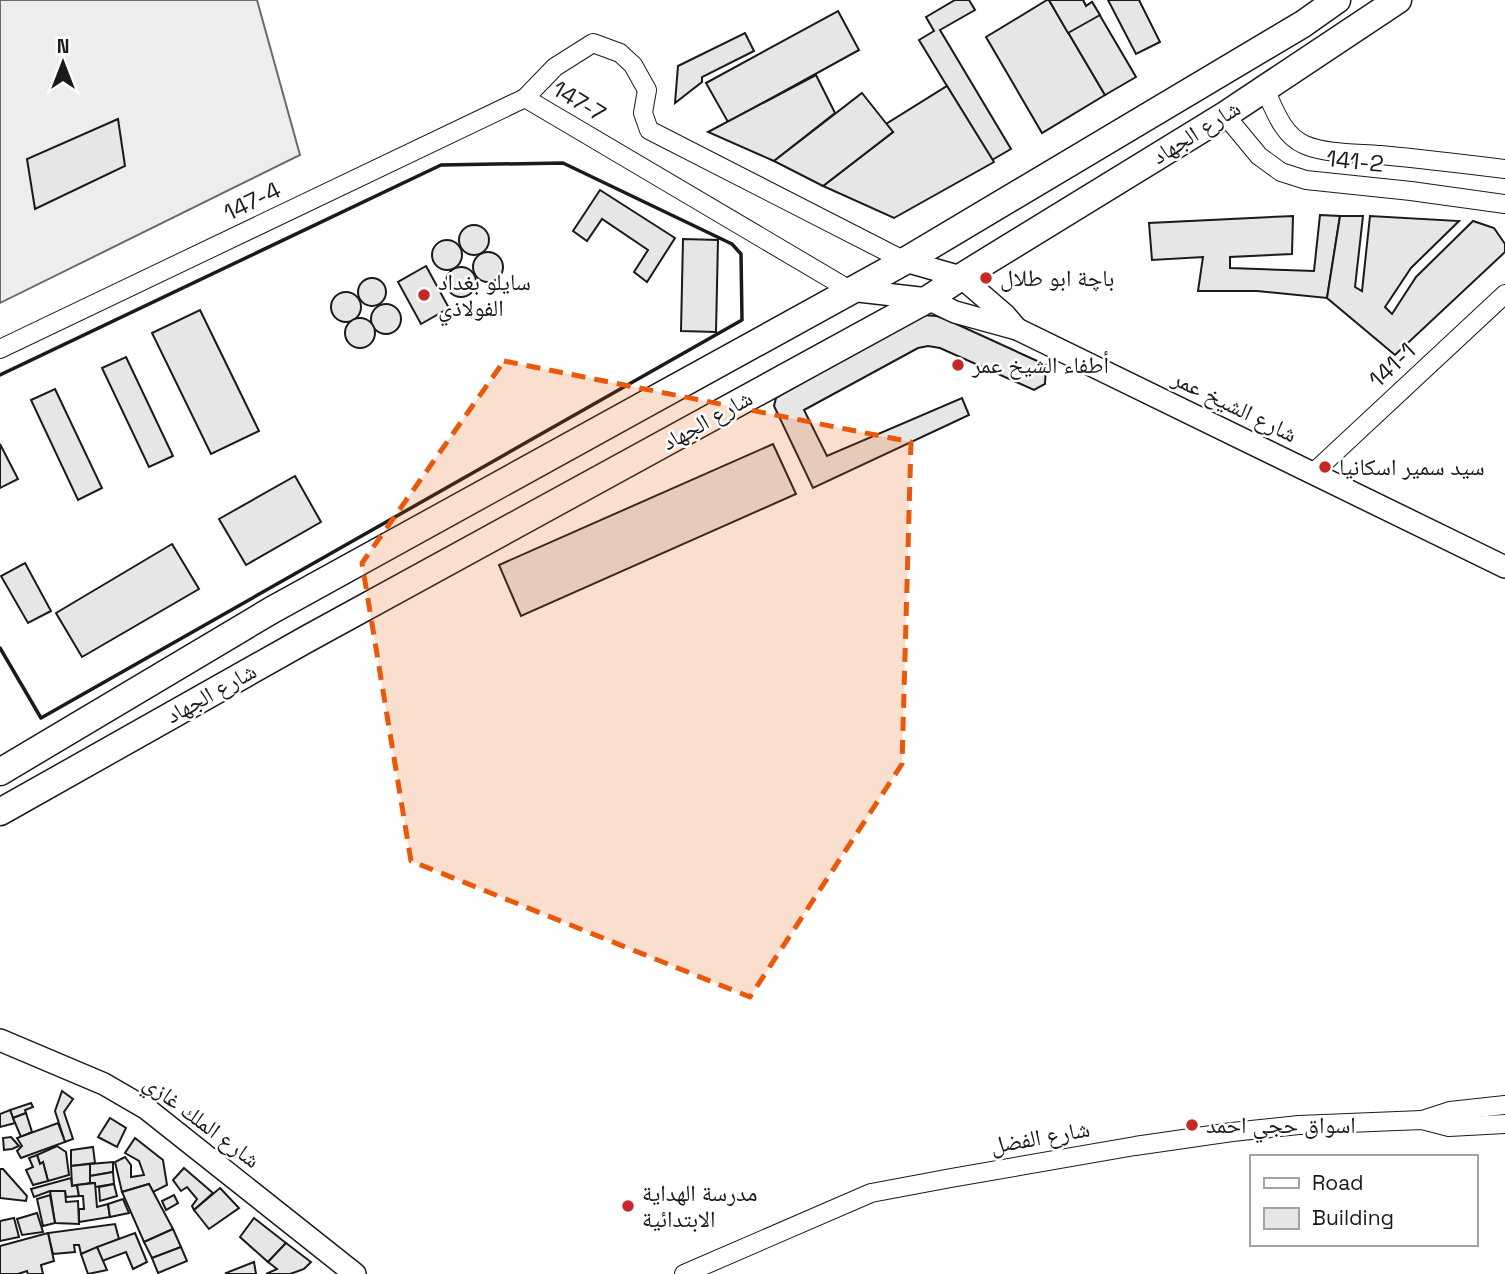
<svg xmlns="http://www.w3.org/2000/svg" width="1505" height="1274" viewBox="0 0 1505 1274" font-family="'Space Grotesk','Noto Naskh Arabic',sans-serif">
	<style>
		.built { fill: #ededed; stroke: #6a6a6a; stroke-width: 2 }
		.building { fill: #e6e6e6; stroke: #1a1a1a; stroke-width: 2 }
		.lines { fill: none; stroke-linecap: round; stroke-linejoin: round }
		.minor-casing { stroke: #1a1a1a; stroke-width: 20 }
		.tertiary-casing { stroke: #1a1a1a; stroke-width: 24 }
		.primary-casing { stroke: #1a1a1a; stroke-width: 29 }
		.minor { stroke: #fff; stroke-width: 18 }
		.tertiary { stroke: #fff; stroke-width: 21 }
		.primary { stroke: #fff; stroke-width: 26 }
		.wall { stroke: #1a1a1a; stroke-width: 3.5 }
		.marked { fill: #e8590c; fill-opacity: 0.2; stroke: #e8590c; stroke-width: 5; stroke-dasharray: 14 9; stroke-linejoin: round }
		.poi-dot { fill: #c62828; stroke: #fff; stroke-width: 2.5 }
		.labels { text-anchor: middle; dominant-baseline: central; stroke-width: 5; stroke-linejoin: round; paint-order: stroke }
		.street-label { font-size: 23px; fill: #1a1a1a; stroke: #fff }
		.poi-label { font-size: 23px; fill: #1a1a1a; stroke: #fff; text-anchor: start }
	</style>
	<rect width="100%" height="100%" fill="#fff"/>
	<path class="built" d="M0 0H257L300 155 0 303Z"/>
	<g class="building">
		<path d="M955 0H969L975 10 940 30 1011 149 992 160 919 40 934 31 926 17Z"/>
		<path d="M1047 0H1049L1105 95 1042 133 986 37Z"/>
		<path d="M1049 0H1083L1086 6 1092 2 1136 77 1105 95Z"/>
		<path d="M1049 0H1083L1086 6 1092 2 1100 15 1068 33Z"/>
		<path d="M1108 0H1139L1160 42 1136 54Z"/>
		<path d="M838 11 859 50 728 122 706 83Z"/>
		<path d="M745 33 754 51 702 77V82L675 103 678 66Z"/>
		<path d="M816 75 835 113 774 161 708 132Z"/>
		<path d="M947 86 994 162 894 218 823 186 893 132 886 124Z"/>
		<path d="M862 93 893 132 823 186 774 161Z"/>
		<path d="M118 119 125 166 35 209 27 159Z"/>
		<path d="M600 190 675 238 647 282 634 272 648 250 602 219 587 241 573 231Z"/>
		<path d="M1320 215 1340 216 1327 298 1257 291H1198L1203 257 1152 260 1149 223 1293 216 1292 254 1230 257V268L1314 271Z"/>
		<path d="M1340 216H1363L1355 287 1362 291 1370 216 1459 221 1411 268 1385 307 1392 314 1416 277 1473 221 1494 228 1505 244V252L1395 355 1327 298Z"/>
		<circle cx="474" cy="240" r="15"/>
		<path d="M683 239 718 240 716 332 681 331Z"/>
		<circle cx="447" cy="255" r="15"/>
		<circle cx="488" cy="267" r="15"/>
		<path d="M426 266 449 308 421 324 398 282Z"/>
		<circle cx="461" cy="282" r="15"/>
		<circle cx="372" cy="292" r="14"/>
		<circle cx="346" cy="307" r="15"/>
		<circle cx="386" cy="319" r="15"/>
		<path d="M200 310 259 431 211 454 152 333Z"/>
		<path d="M921 315 937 316 952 322 1046 365 1045 384 1034 390 940 348 928 346 918 348 804 410 827 456 962 398 969 415 813 488 774 406 776 398Z"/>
		<circle cx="360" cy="333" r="15"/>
		<path d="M126 357 173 456 149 467 102 368Z"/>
		<path d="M55 389 102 488 78 500 31 400Z"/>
		<path d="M0 444 18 479 0 488Z"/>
		<path d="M773 444 796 494 521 616 499 565Z"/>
		<path d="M295 476 321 522 246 565 219 519Z"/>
		<path d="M172 544 199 589 82 657 56 613Z"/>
		<path d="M25 563 51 611 28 623 1 576Z"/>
		<path d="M62 1091 73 1099 64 1112 73 1139 65 1142 55 1111Z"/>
		<path d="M31 1103 33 1107 25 1110 26 1113 13 1118 10 1110Z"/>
		<path d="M10 1110 15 1123 0 1127V1114Z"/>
		<path d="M26 1113 32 1132 21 1137 13 1118Z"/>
		<path d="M110 1118 126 1128 117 1147 98 1137Z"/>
		<path d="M58 1123 65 1142 21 1158 17 1151 22 1146 17 1138Z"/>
		<path d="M11 1137 19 1146 12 1149 4 1150 3 1138Z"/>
		<path d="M135 1138 163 1160 167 1185 153 1192 149 1184 122 1192 115 1162 125 1157 131 1165V1177L144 1175 139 1161 125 1153Z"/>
		<path d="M57 1146 66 1152 69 1175 48 1181 43 1162 40 1164 37 1155Z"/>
		<path d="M93 1147 95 1163 71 1166V1150Z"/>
		<path d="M37 1155 40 1164 43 1162 48 1181 33 1185 26 1170 33 1167 29 1158Z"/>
		<path d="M113 1162V1172L90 1176V1164Z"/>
		<path d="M90 1164V1183L72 1186 71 1166Z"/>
		<path d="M184 1168 213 1193 194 1210 192 1206 197 1199 187 1187 181 1191 173 1180Z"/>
		<path d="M0 1169H3L27 1196 26 1201 0 1198Z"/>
		<path d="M113 1172 114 1184 95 1187V1183H90V1176Z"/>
		<path d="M71 1178 72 1186 77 1185 79 1196 66 1197 65 1191H50L34 1197 31 1189Z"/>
		<path d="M95 1183 97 1207 108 1204 110 1217 79 1222V1209H84L83 1196H79L77 1185Z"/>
		<path d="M114 1184 117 1196 100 1201 99 1187Z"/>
		<path d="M149 1184 173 1229 144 1242 122 1192Z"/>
		<path d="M220 1188 239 1208 209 1229 194 1210Z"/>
		<path d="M50 1191H65L66 1202 78 1201 79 1224 55 1223Z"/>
		<path d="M50 1195 55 1223 43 1226 37 1199Z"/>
		<path d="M174 1195 178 1203 166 1210 162 1201Z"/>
		<path d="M123 1199 129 1213 110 1217 108 1204Z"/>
		<path d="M37 1213 43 1232 22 1235 17 1219Z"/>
		<path d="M14 1218 19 1237 0 1241V1221Z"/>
		<path d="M254 1218 286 1243 268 1262 240 1237Z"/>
		<path d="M115 1224 119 1239 81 1254 79 1245H74L75 1252 53 1254 48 1233Z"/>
		<path d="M173 1229 181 1247 152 1258 144 1242Z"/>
		<path d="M48 1233 54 1261 41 1265 43 1274H28L27 1271 18 1274H0V1246Z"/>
		<path d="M135 1233 147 1262 133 1269 126 1252 102 1261 97 1247Z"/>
		<path d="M286 1243 311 1262 304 1269 290 1274H266L277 1269 268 1262Z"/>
		<path d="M97 1247 107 1270 88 1274 81 1254Z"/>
		<path d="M181 1247 187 1261 158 1273 152 1258Z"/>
		<path d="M254 1262 256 1274H227L226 1273Z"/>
	</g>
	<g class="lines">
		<defs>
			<g id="minor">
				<path d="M1265 89C1274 109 1283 136 1305 145 1326 154 1358 153 1381 155 1422 159 1464 164 1505 169"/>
				<path d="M525 98 850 290"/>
				<path d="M1225 115 1259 156 1281 172 1306 180 1411 191 1505 204"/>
				<path d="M0 349 525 98 555 67 593 43 620 53 633 65 647 90 643 113 649 130 905 261"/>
				<path d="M1313 473 1505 294"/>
				<path d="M1422 1120 1450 1111 1505 1105"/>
				<path d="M684 1274 871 1193 951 1178 1135 1146 1232 1132 1299 1125 1422 1120 1449 1127 1505 1124"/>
			</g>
			<g id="tertiary">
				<path d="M905 261 961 277 1005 315 1017 329"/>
				<path d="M850 290 928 299 955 312 1017 329 1505 567"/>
				<path d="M0 1040 104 1084 147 1109 355 1274"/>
			</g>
			<g id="primary">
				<path d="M0 772 272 610 905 261 1303 24 1337 0"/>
				<path d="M0 812 307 639 928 299 961 277 1225 115 1398 0"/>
			</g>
		</defs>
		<use href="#minor" class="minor-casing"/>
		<use href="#tertiary" class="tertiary-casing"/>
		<use href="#primary" class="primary-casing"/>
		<use href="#minor" class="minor"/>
		<use href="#tertiary" class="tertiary"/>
		<use href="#primary" class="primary"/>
		<path class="wall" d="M0 375 441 165 563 163 732 244 741 254 742 320 41 718 0 648"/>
	</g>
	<path class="marked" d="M504 361 911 442 902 764 750 997 411 861 362 563Z"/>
	<g class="poi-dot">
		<circle cx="986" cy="278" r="7"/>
		<circle cx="424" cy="295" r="7"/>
		<circle cx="958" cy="365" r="7"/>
		<circle cx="1325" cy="467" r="7"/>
		<circle cx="1192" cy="1125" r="7"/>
		<circle cx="628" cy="1206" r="7"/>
	</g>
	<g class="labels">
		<g class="street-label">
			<text transform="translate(579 101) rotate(31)">147-7</text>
			<text transform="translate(1196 132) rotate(-32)">شارع الجهاد</text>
			<text transform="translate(1355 161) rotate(6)">141-2</text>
			<text transform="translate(252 201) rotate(-26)">147-4</text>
			<text transform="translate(1392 365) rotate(-43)">141-1</text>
			<text transform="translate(1235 406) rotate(26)">شارع الشيخ عمر</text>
			<text transform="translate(707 420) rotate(-29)">شارع الجهاد</text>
			<text transform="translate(211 693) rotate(-29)">شارع الجهاد</text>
			<text transform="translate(202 1121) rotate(37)">شارع الملك غازي</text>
			<text transform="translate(1040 1137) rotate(-10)">شارع الفضل</text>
		</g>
		<g class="poi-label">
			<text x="1000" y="278">باچة ابو طلال</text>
			<text x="438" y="282">سايلو بغداد<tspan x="438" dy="26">الفولاذي</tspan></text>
			<text x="972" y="365">أطفاء الشيخ عمر</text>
			<text x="1339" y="467">سيد سمير اسكانيا</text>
			<text x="1206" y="1125">اسواق حجي احمد</text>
			<text x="642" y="1193">مدرسة الهداية<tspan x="642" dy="26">الابتدائية</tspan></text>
		</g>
	</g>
	<rect x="1250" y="1155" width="228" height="91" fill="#ffffff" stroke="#a3a3a3" stroke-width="2"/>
	<rect x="1264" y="1178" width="35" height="10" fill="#ffffff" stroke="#a3a3a3" stroke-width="2"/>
	<text x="1312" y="1190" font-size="21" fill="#1a1a1a">Road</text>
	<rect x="1264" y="1208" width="35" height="21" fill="#e6e6e6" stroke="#a3a3a3" stroke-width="2"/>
	<text x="1312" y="1225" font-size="21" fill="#1a1a1a">Building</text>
	<g transform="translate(63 63)" stroke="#ffffff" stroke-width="5" paint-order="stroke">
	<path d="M0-5L12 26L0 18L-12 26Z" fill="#1a1a1a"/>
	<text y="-10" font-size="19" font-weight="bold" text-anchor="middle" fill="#1a1a1a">N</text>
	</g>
</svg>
